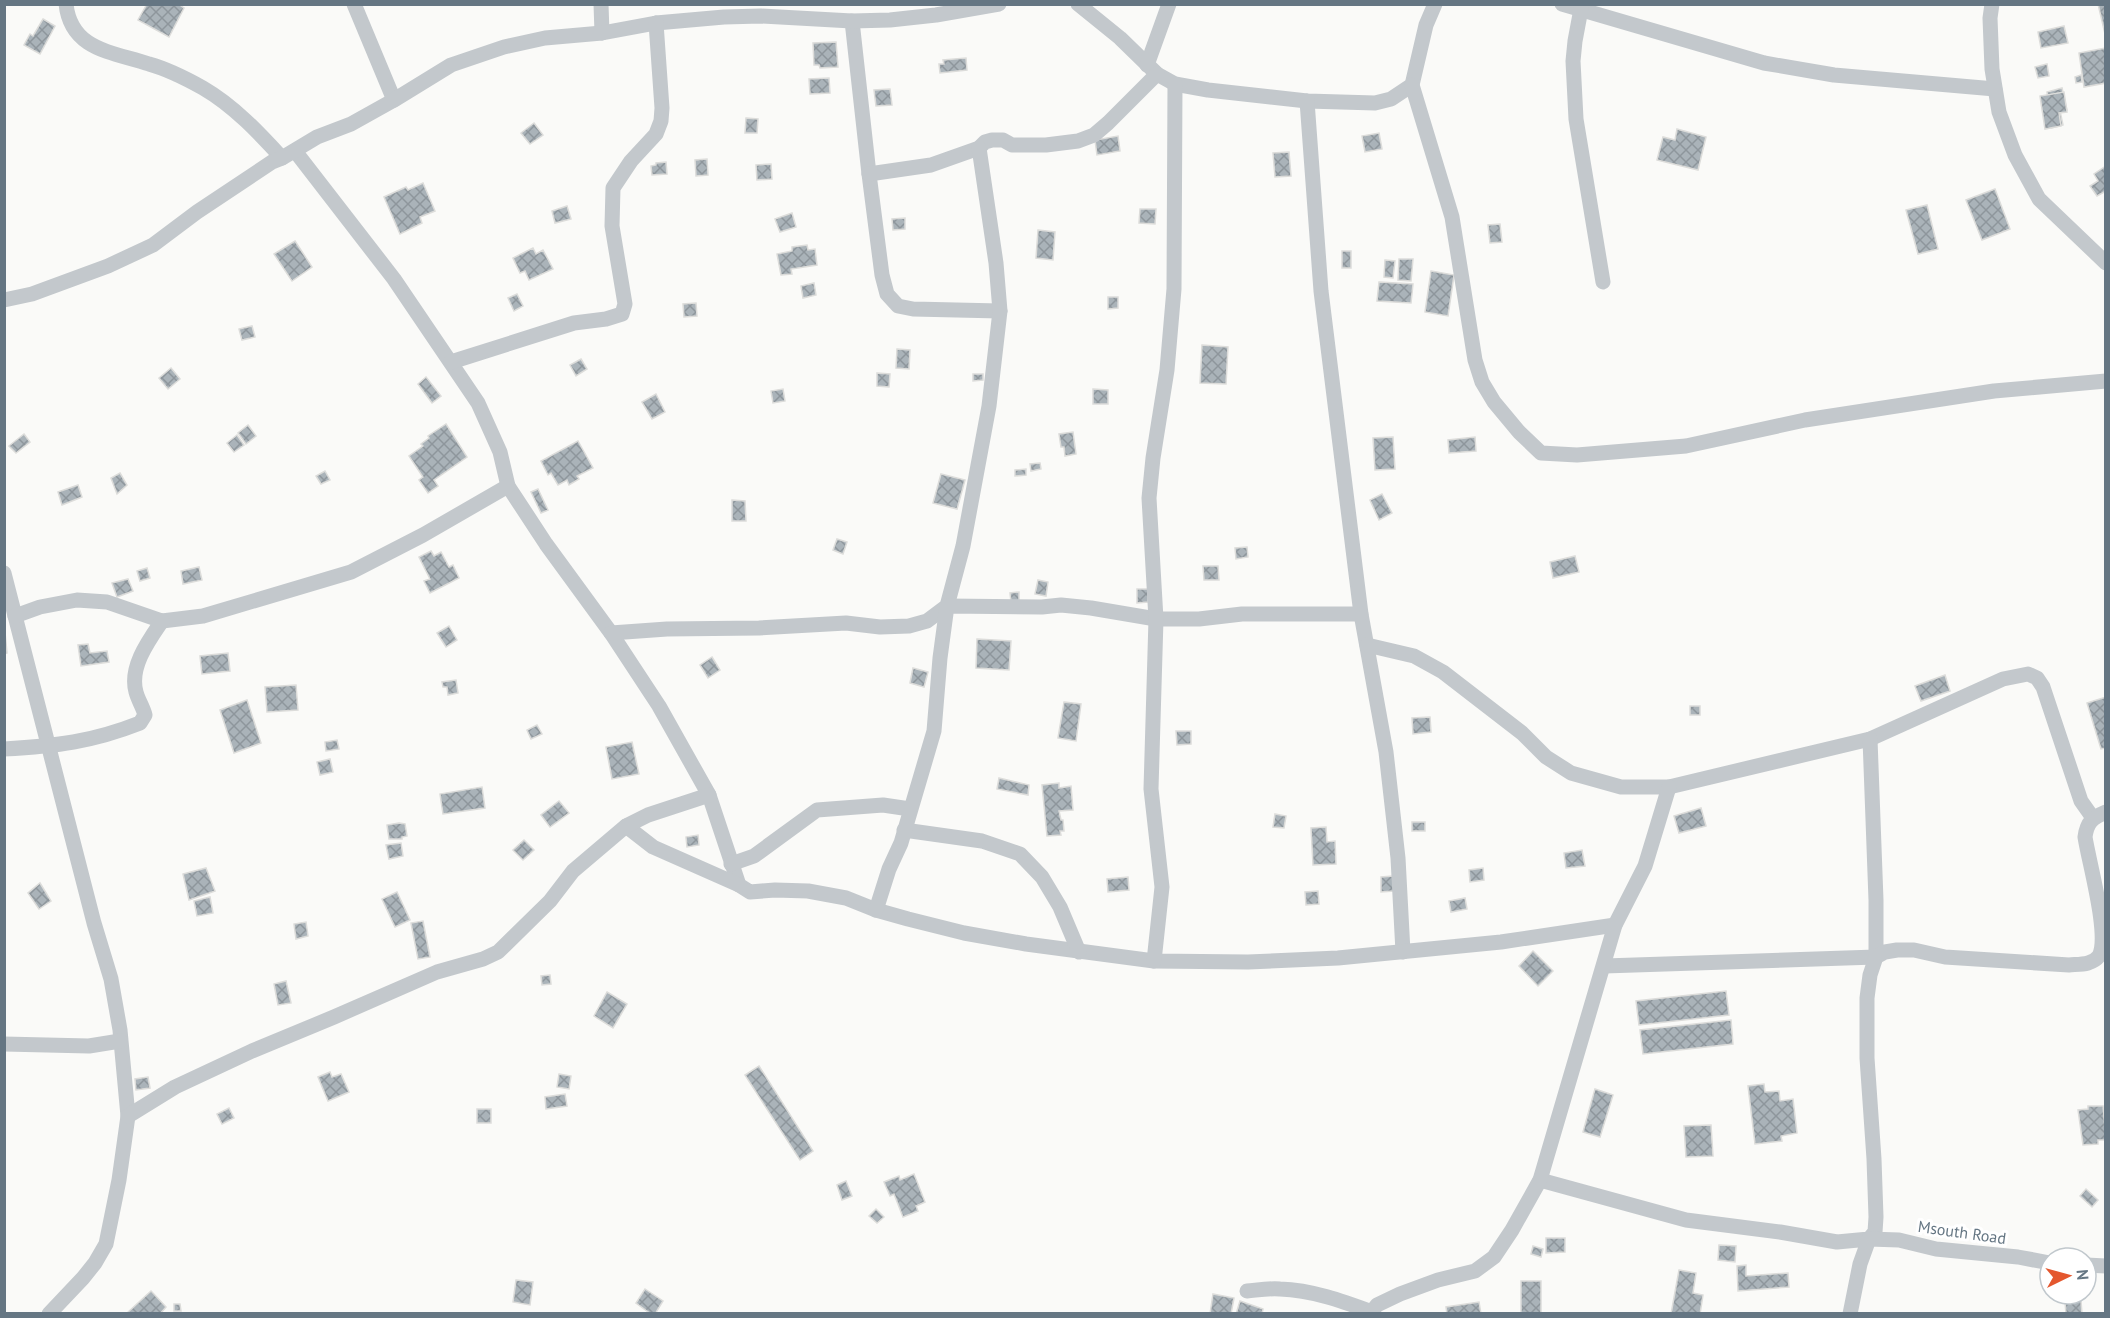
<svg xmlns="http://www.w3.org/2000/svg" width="2110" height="1318" viewBox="0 0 2110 1318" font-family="'PT Sans',sans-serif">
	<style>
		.building { fill: url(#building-cross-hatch); stroke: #dcdcda; stroke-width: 1.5 }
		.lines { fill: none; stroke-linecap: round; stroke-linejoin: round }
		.street { stroke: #c3c8cc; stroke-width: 15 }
		.labels { text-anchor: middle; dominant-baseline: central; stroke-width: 6; stroke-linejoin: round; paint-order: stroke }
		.street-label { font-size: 16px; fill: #657683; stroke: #fff }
	</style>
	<defs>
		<pattern id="building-cross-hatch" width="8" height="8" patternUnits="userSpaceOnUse" patternTransform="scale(1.5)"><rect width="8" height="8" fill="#aab3b9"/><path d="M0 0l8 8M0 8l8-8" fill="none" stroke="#8e969c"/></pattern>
	</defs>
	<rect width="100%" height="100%" fill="#fafaf8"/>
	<g class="building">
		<path d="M147 4H178L184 8 169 37 138 20Z"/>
		<path d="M2098 4H2106V34H2105Z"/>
		<path d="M43 19 55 26 40 54 24 45 30 34 33 36Z"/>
		<path d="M2064 26 2068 43 2041 48 2038 32Z"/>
		<path d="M836 42 838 67 820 68 819 65H814L813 43Z"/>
		<path d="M2106 48V83L2084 87 2079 53Z"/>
		<path d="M966 58 967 70 940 73 939 64H944L943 60Z"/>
		<path d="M2047 64 2049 76 2038 78 2035 67Z"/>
		<path d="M2081 75 2082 82 2076 83 2075 77Z"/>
		<path d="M829 78 830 93 810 94 809 79Z"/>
		<path d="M2062 88 2067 110 2060 111 2063 125 2051 128 2047 108 2044 109 2042 101 2048 99 2047 92Z"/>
		<path d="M890 89 892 105 876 106 874 90Z"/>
		<path d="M2064 92 2067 112 2059 113 2061 126 2045 129 2040 96Z"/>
		<path d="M746 118 758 119 757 133H745Z"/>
		<path d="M534 123 543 135 530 144 521 133Z"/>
		<path d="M1677 129 1706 137 1698 170 1657 160 1663 137 1675 140Z"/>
		<path d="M1379 133 1382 149 1365 152 1362 136Z"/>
		<path d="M1118 136 1120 151 1097 155 1095 140Z"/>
		<path d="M1289 152 1291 176 1275 177 1273 153Z"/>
		<path d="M707 159 708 175 696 176 695 160Z"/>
		<path d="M666 162 667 174 652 175 651 166 656 165V163Z"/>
		<path d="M771 164 772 179 757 180 756 165Z"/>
		<path d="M2106 166V191L2097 196 2090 186 2098 181 2094 174Z"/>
		<path d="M423 183 435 211 420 217 422 223 400 234 384 197 406 187 408 190Z"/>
		<path d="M1995 189 2010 229 1982 240 1966 200Z"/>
		<path d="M1927 205 1938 249 1918 254 1906 210Z"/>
		<path d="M567 206 571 219 555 223 552 211Z"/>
		<path d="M1140 209H1156L1155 224 1139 223Z"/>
		<path d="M792 213 796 227 780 232 775 219Z"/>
		<path d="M905 218V229L893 230 892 219Z"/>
		<path d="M1500 224 1502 242 1490 243 1488 225Z"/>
		<path d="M1038 230 1055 232 1053 260 1036 258Z"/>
		<path d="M295 241 312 267 292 281 274 254Z"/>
		<path d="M807 245 808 250 815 249 817 265 791 269 792 274 781 275 777 254 792 251V247Z"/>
		<path d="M533 248 536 254 543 250 553 269 529 280 525 271 520 273 513 258Z"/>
		<rect x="1342" y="251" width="9" height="17"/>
		<path d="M1399 259H1413L1411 281 1398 280Z"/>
		<path d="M1385 260 1395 261 1393 278 1384 277Z"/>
		<path d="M1431 271 1454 275 1448 316 1425 312Z"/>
		<path d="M1379 282 1413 284 1411 303 1377 301Z"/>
		<path d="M814 283 816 295 803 298 801 286Z"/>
		<path d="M517 294 523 306 514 311 508 298Z"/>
		<path d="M1108 297H1118V308L1108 309Z"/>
		<path d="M696 303 697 316 684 317 683 304Z"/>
		<path d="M252 326 255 337 242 340 239 329Z"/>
		<path d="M1202 345 1228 347 1226 384 1200 383Z"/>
		<path d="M897 349 910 350 909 369 896 368Z"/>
		<path d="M581 359 587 369 576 376 570 365Z"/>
		<path d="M171 368 180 379 168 389 159 378Z"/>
		<path d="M877 373 890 374 889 387 877 386Z"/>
		<path d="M973 374H983V380L973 381Z"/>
		<path d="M426 377 441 396 432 403 418 384Z"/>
		<path d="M783 389 785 401 773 403 771 391Z"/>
		<path d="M1093 389 1108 390V404H1093Z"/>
		<path d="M656 394 665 412 652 419 642 402Z"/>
		<path d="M446 424 467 457 434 480 438 486 428 493 419 480 423 477 409 456 423 446 421 444 429 438 428 436Z"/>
		<path d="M248 425 256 436 246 444 238 433Z"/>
		<path d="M1073 432 1076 454 1065 456 1064 447H1061L1059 434Z"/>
		<path d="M24 434 30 442 16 453 9 446Z"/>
		<path d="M237 435 244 445 234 452 227 443Z"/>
		<path d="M1393 437 1395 469 1375 470 1373 438Z"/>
		<path d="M1475 437 1476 451 1449 453 1448 440Z"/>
		<path d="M578 441 593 468 577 476 579 479 569 485 567 480 558 485 551 473 548 475 541 461Z"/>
		<path d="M1040 463 1041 469 1031 471 1030 464Z"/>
		<path d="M1026 469V475L1015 476V470Z"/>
		<path d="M325 471 330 480 321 484 316 476Z"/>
		<path d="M120 473 127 485 117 494 111 478Z"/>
		<path d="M941 474 965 480 957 509 933 503Z"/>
		<path d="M78 485 82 497 62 505 58 492Z"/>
		<path d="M538 489 548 510 541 513 531 492Z"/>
		<path d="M1382 494 1392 513 1379 520 1370 500Z"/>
		<path d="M732 500 745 501 746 521H732Z"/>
		<path d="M837 539 847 542 843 554 833 550Z"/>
		<path d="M1247 547 1248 557 1236 559 1235 548Z"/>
		<path d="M431 551 434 556 441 552 449 567 453 565 459 578 430 593 424 581 430 579 419 557Z"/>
		<path d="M1575 556 1579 572 1553 578 1550 562Z"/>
		<path d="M1203 566H1218L1219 580H1204Z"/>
		<path d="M199 567 202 580 183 584 181 571Z"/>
		<path d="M147 568 150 578 140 581 137 571Z"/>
		<path d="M128 579 133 591 117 597 112 583Z"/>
		<path d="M1038 580 1048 582 1046 596 1035 594Z"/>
		<path d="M1137 589H1148V602L1137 603Z"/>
		<path d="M1019 592V601L1011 602 1010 593Z"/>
		<path d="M4 622 7 653 4 654Z"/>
		<path d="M449 626 457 640 446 647 437 633Z"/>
		<path d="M977 639 1011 641 1009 670 976 668Z"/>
		<path d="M88 644 90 653 107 651 109 662 81 666 78 645Z"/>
		<path d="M228 653 230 671 202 674 200 656Z"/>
		<path d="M712 657 720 670 708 678 700 665Z"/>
		<path d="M913 668 928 672 924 687 910 683Z"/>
		<path d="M1945 675 1950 691 1921 701 1915 686Z"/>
		<path d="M456 680 458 693 448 695 447 687H443L442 682Z"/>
		<path d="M296 685 298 710 267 712 265 687Z"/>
		<path d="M2106 697V748L2101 749 2087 703Z"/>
		<path d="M247 700 261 743 234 753 220 710Z"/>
		<path d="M1064 702 1081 704 1076 741 1058 738Z"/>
		<rect x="1690" y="706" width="10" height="9"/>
		<path d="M1430 717 1431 732 1413 734 1412 718Z"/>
		<path d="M537 725 542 734 531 739 527 730Z"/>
		<path d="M1176 731H1191V744L1177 745Z"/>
		<path d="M337 740 339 749 326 751 325 742Z"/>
		<path d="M632 742 639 774 612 779 606 747Z"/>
		<path d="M330 759 333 772 320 775 317 762Z"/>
		<path d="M999 778 1029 785 1028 795 997 789Z"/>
		<path d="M1059 783V788L1071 786 1073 810 1059 811 1061 820H1063L1064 831H1060L1061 835 1047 836 1042 785Z"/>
		<path d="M482 787 485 808 443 814 440 794Z"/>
		<path d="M559 801 569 813 550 827 541 815Z"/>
		<path d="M1701 808 1706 826 1679 833 1674 816Z"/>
		<path d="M1275 814 1286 816 1284 828 1273 827Z"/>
		<rect x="1412" y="822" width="13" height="9"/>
		<path d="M399 823 405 824 407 836 402 837V839H389L387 825Z"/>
		<path d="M1326 827 1327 842 1335 841 1336 864 1313 865 1311 828Z"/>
		<path d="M698 835 699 845 687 847 686 837Z"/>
		<path d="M524 840 534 850 523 860 513 850Z"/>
		<path d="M401 843 403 856 389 859 386 845Z"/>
		<path d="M1582 850 1585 866 1566 868 1564 853Z"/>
		<path d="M206 868 215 891 189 900 183 874Z"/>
		<path d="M1483 868 1484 880 1470 882 1469 870Z"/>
		<path d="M1393 876 1394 891 1381 892V877Z"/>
		<path d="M1128 877 1129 890 1108 892 1107 879Z"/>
		<path d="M40 883 51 901 39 909 28 893Z"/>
		<path d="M1318 891 1319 904 1306 905 1305 892Z"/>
		<path d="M397 892 410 920 395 927 382 899Z"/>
		<path d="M210 897 213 913 197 916 194 901Z"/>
		<path d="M1465 898 1467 909 1451 912 1449 901Z"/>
		<path d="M423 921 430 957 418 959 411 923Z"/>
		<path d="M306 922 308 936 296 939 294 924Z"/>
		<path d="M1533 951 1553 971 1538 986 1519 966Z"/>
		<path d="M550 975 551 984 542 985 541 976Z"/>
		<path d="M286 981 291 1003 278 1005 274 984Z"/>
		<path d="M1726 991 1729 1015 1639 1025 1636 1001Z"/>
		<path d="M607 992 627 1004 613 1028 594 1016Z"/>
		<path d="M1731 1020 1733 1044 1643 1054 1640 1030Z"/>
		<path d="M759 1066 813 1151 800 1160 745 1075Z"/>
		<path d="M330 1072 332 1077 341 1074 349 1092 328 1101 318 1077Z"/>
		<path d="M559 1074 571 1076 569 1089 557 1087Z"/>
		<path d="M148 1077 150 1088 136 1090 135 1079Z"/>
		<path d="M1764 1084 1765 1092 1779 1091 1780 1101 1793 1099 1797 1133 1781 1136 1782 1141 1755 1144 1748 1086Z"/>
		<path d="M1595 1089 1613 1095 1600 1137 1583 1132Z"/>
		<path d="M565 1094 567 1106 546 1109 545 1097Z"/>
		<path d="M2088 1106H2103L2106 1140H2098V1144L2083 1145 2078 1110 2088 1109Z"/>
		<path d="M229 1108 234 1118 222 1124 217 1114Z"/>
		<rect x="477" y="1109" width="14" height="14"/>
		<path d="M1711 1125 1713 1156 1686 1157 1684 1126Z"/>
		<path d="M914 1174 925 1202 916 1206 918 1211 903 1217 894 1194 890 1196 884 1182 899 1176 900 1180Z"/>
		<path d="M846 1181 852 1196 842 1200 837 1185Z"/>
		<path d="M2086 1189 2098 1200 2092 1207 2080 1196Z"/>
		<path d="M876 1209 884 1217 877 1223 869 1216Z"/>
		<path d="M1546 1238H1565V1252L1546 1253Z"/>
		<path d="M1719 1245 1736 1246 1735 1262 1718 1260Z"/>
		<path d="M1533 1246 1543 1249 1541 1257 1531 1254Z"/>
		<path d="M1746 1265V1276L1788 1273 1789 1287 1738 1291 1737 1266Z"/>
		<path d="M1679 1270 1696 1273 1693 1293 1703 1295 1700 1314H1671Z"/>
		<path d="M516 1280 533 1282 530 1305 513 1302Z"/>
		<rect x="1521" y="1281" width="20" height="33"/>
		<path d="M645 1289 663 1301 655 1314H651L636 1303Z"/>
		<path d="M151 1291 166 1307 160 1314H126Z"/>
		<path d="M1213 1294 1234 1298 1231 1314H1210Z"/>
		<path d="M1240 1301 1263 1309 1262 1314H1236Z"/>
		<path d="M2081 1301 2082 1314H2066L2065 1302Z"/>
		<path d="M1479 1302 1481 1314H1447L1446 1307Z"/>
		<path d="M174 1304H180L181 1311H174Z"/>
	</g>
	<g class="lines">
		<g class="street">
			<path d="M66 4C71 51 114 52 149 64 167 69 187 79 203 88 234 106 259 133 282 158"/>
			<path d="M354 4 394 100"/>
			<path d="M601 4 602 33"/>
			<path d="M1078 4 1120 38 1157 74 1175 84 1208 90 1307 101 1375 103 1391 99 1412 85 1426 25 1435 4"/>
			<path d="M1562 4 1764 63 1834 75 1995 89"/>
			<path d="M1992 4 1990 18 1992 69 1999 112 2015 155 2039 199 2106 263"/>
			<path d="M1581 9 1575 41 1573 61 1576 119 1603 282"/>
			<path d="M852 21 869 174 882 275 887 294 898 306 913 309 1000 311"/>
			<path d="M1147 65 1169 4"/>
			<path d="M1412 85 1452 217 1475 360 1482 382 1494 402 1519 432 1541 453 1577 455 1686 446 1805 420 1994 391 2106 381"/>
			<path d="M1307 101 1321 291 1361 614 1386 752 1398 858 1403 952"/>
			<path d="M295 151 394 279 478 403 500 452 508 486 546 544 611 633 659 706 709 795 739 885 750 892 775 890 808 891 846 898 876 910 908 919 964 933 1026 944 1154 961 1248 962 1338 958 1501 942 1615 925"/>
			<path d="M869 174 931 165 979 148 985 142 992 140H1003L1012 145H1046L1078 141 1094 135 1108 123 1157 74"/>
			<path d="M4 300 32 294 108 266 153 245 197 212 272 162 282 158 317 137 351 124 394 100 451 65 504 47 545 38 602 33 656 23 724 17 761 16 852 21 890 20 936 15 999 4"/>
			<path d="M451 362 574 323 606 319 622 314 625 304 612 226 613 188 631 161 656 134 661 121 662 108 656 23"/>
			<path d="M4 573 94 923 111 979 120 1030 128 1116 119 1180 106 1244 95 1263 83 1278 49 1314"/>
			<path d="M15 616 40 607 77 600 107 602 162 621 203 616 351 572 423 535 508 486"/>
			<path d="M611 633 667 629 759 628 846 623 880 627 909 626 927 621 947 606 963 546 989 406 1000 311 996 263 979 148"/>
			<path d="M1367 645 1414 656 1443 672 1522 733 1546 757 1571 773 1621 787H1669L1870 739 2003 679 2028 674 2037 678 2043 687 2081 801 2093 818"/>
			<path d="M4 749C56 746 92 742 140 723L145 715C143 707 138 700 136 692 129 667 149 640 162 621"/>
			<path d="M626 826 653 847 739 885"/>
			<path d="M904 830 982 841 1020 854 1042 877 1060 907 1079 952"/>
			<path d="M731 864 754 856 817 810 883 805 910 809"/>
			<path d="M876 910 889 869 901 843 934 731 940 658 947 606 1042 607 1061 605 1091 608 1156 619H1199L1242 614H1361"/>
			<path d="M1154 961 1162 887 1151 789 1156 619 1149 498 1153 458 1167 370 1174 289 1175 84"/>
			<path d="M1604 966 1876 957V900L1870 739"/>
			<path d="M4 1044 89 1046 120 1041"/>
			<path d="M128 1116 175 1087 252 1051 334 1017 437 972 483 959 498 952 550 901 573 871 626 826 648 815 709 795"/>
			<path d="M1540 1180 1686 1220 1780 1232 1837 1242 1869 1239 1875 1232 1876 1217 1874 1159 1867 1058V998L1870 975 1876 957 1885 952 1897 950H1914L1945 957 2069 965C2080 964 2092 965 2099 956 2110 936 2089 863 2085 837 2087 822 2092 818 2106 812"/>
			<path d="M2086 1265 2106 1266"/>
			<path d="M1247 1291C1258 1290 1269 1288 1280 1289 1312 1290 1342 1301 1372 1312"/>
			<path d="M1370 1314 1377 1305 1400 1294 1438 1280 1475 1271 1494 1257 1512 1230 1540 1180 1615 925 1645 866 1669 787"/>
			<path d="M1850 1314 1860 1264 1869 1239 1899 1240 1936 1249 2018 1257 2050 1263"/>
		</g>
	</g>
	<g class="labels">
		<g class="street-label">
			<text transform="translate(1962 1232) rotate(8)">Msouth Road</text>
		</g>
	</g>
	<rect width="2110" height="1318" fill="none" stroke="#657683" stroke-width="12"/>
	<g transform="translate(2068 1276) rotate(85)"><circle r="28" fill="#ffffff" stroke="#c1c8cd" stroke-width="1.5"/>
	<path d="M0-4.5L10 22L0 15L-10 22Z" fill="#e4572e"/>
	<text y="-9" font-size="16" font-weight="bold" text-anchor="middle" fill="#657683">N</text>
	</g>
</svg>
